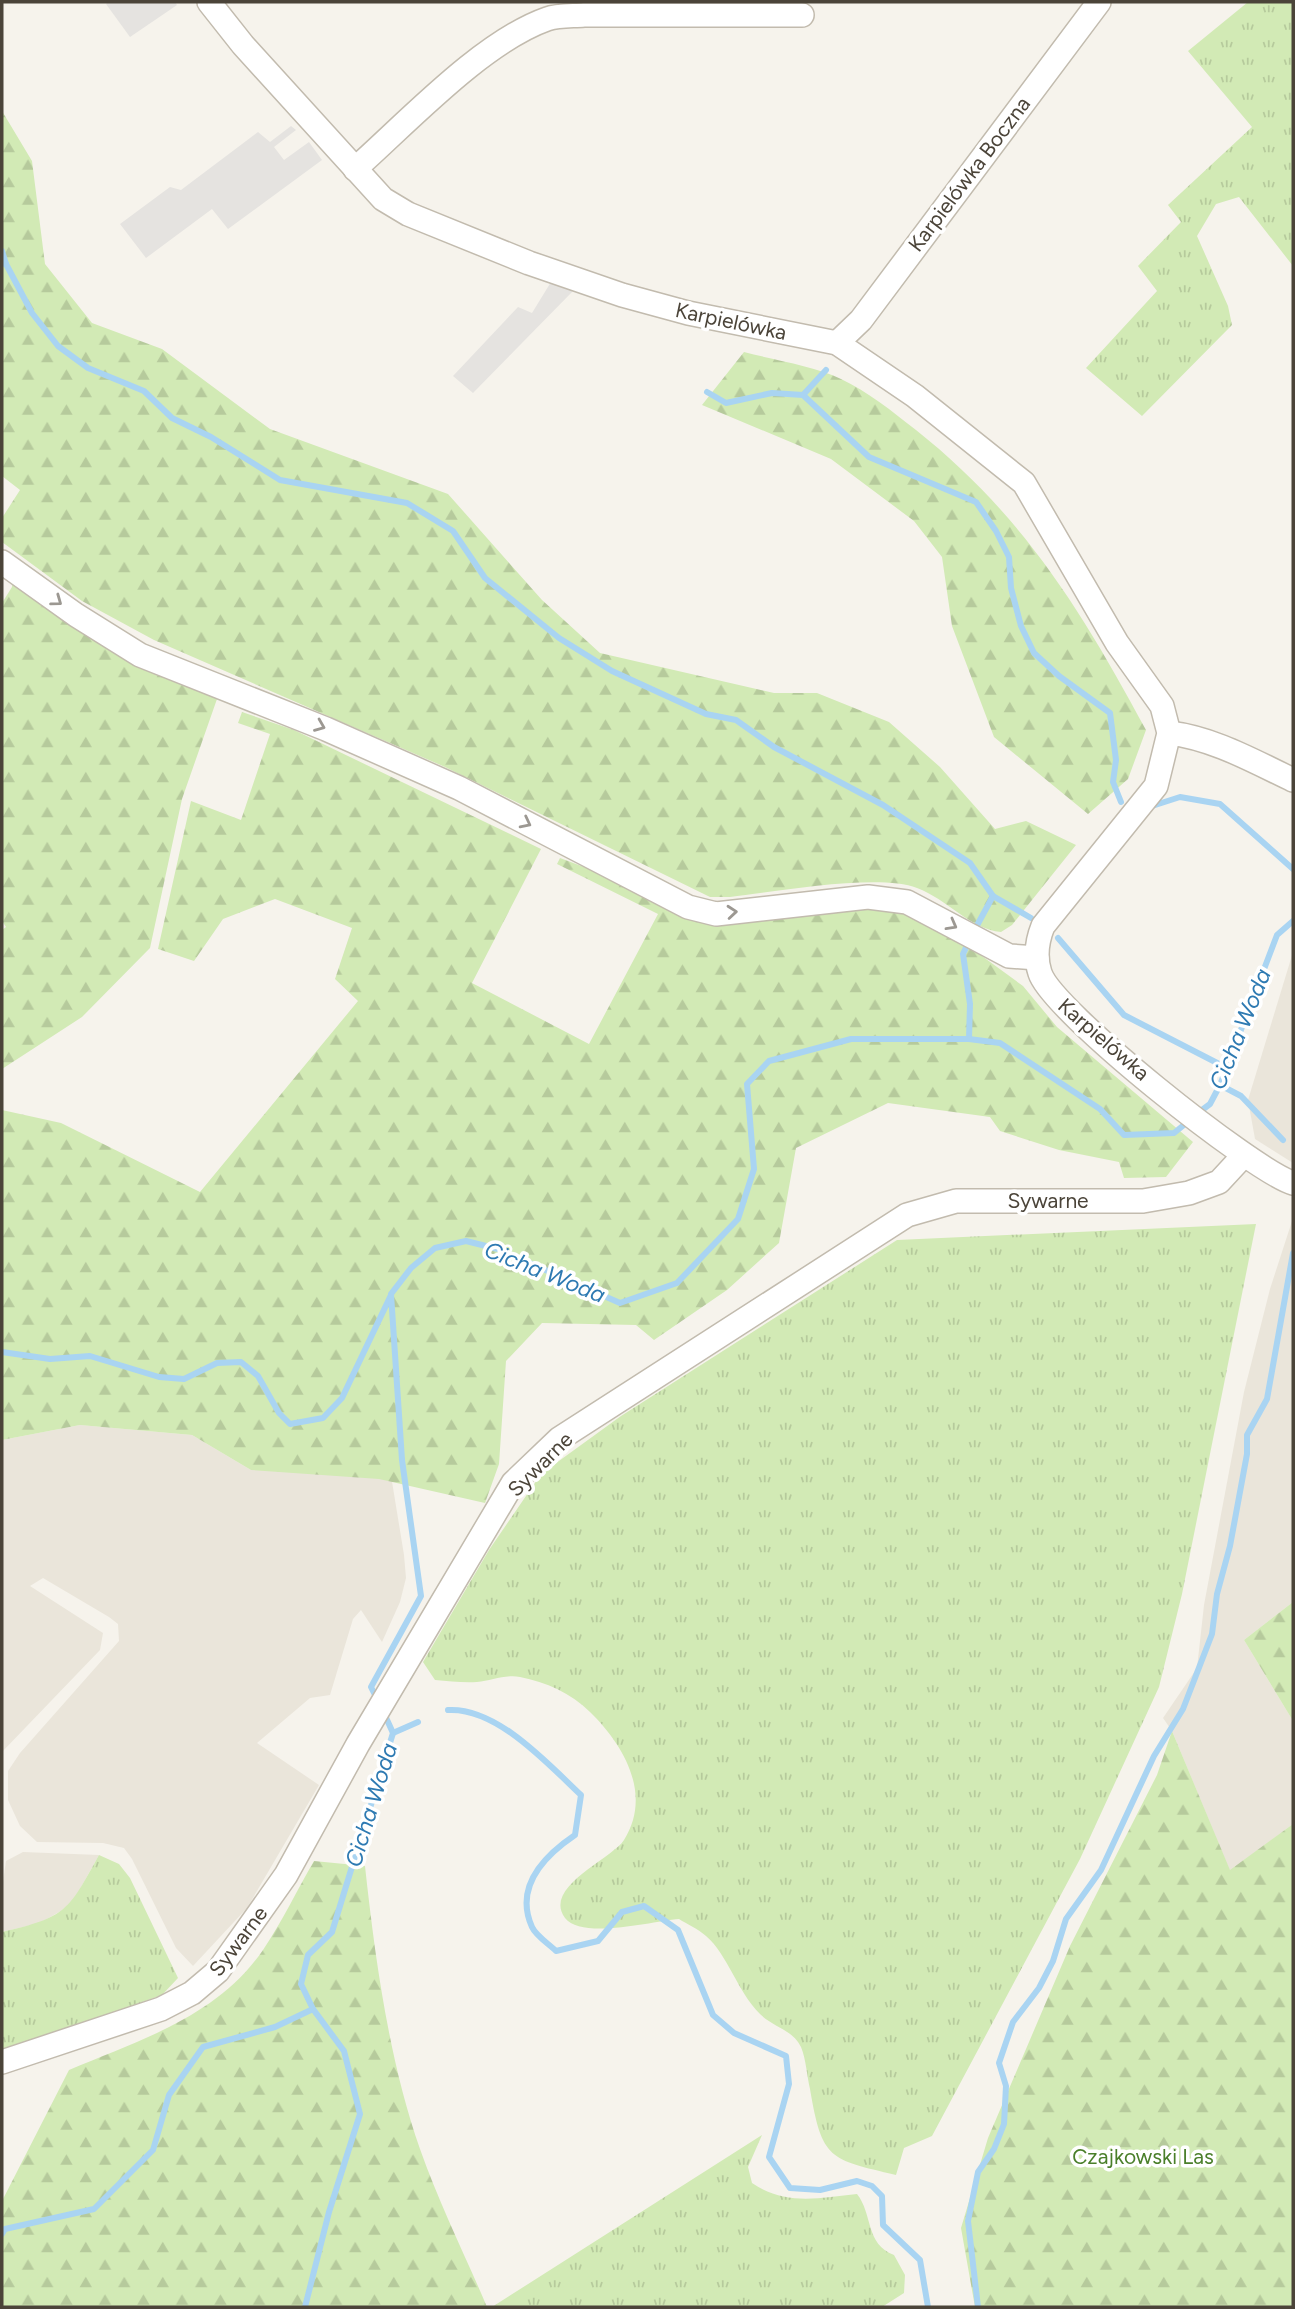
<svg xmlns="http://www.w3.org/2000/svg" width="1295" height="2309" viewBox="0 0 1295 2309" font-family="Figtree,sans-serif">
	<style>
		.residential { fill: #eae5da }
		.grass { fill: url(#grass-tufts) }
		.forest { fill: url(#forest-firs) }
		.parking { fill: #e5e3e0 }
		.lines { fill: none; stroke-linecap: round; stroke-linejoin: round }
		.stream { stroke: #a9d4f2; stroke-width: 6 }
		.minor-casing { stroke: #c2bbae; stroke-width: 26 }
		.minor { stroke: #fff; stroke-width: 23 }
		.oneway { stroke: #9c9892 }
		.labels { text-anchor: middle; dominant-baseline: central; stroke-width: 7; stroke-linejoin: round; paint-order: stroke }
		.street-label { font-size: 21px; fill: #4b4439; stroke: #fff }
		.park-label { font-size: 21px; fill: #4a7f2a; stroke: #fff }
		.water-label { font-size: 23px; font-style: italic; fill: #2e7ab2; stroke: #fff }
	</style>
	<defs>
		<pattern id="grass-tufts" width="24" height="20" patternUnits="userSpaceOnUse" patternTransform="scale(1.75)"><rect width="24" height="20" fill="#d2eab5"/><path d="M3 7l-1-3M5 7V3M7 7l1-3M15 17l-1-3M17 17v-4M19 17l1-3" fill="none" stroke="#b6ca9c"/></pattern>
		<pattern id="forest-firs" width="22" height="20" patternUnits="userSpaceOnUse" patternTransform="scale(1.75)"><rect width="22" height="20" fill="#d2eab5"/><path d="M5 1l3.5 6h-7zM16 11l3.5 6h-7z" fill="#b6ca9c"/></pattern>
	</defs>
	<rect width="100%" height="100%" fill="#f6f3ec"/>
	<g class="residential">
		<path d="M1293 952V1163L1255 1139 1248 1100Z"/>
		<path d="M1293 1218V1602L1244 1640 1293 1721V1824L1230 1871 1172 1731 1163 1718 1197 1668 1204 1605 1244 1392 1270 1289Z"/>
		<path d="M372 1359 404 1555 406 1578 400 1602 382 1642 361 1610 353 1619 330 1695 310 1698 257 1743 319 1785 247 1908 193 1966 176 1948 132 1859 124 1848 103 1843 37 1842 20 1826 8 1800V1771L20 1753 119 1641 118 1624 109 1617 43 1578 30 1586 103 1633 100 1650 2 1752V1440L80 1425 192 1435 251 1470Z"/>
		<path d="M23 1852 99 1855 71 1905 40 1923 2 1932V1889L6 1861Z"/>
	</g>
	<g class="grass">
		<path d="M1248 2H1293V266L1239 197 1216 204 1197 236 1228 306 1232 325 1142 416 1086 368 1157 291 1138 266 1181 222 1168 205 1252 127 1188 51Z"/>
		<path d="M1256 1224 1182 1594 1159 1687 1080 1859 932 2136 904 2148 896 2175C829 2159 822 2160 810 2089 807 2076 806 2059 801 2047 792 2029 773 2027 760 2014 737 1991 728 1955 706 1936 698 1929 687 1924 679 1919 653 1921 582 1940 565 1918 542 1887 612 1859 624 1840 653 1794 623 1744 590 1712 571 1693 546 1682 520 1677 506 1674 491 1681 477 1682 463 1683 449 1681 435 1680L423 1662 489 1550 541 1474 621 1416 897 1240Z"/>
		<path d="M99 1855 119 1864 130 1878 178 1978 162 1995 2 2052V1932C67 1917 68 1911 99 1855Z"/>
		<path d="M762 2135 748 2167 752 2183C785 2206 819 2198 857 2194 873 2214 865 2244 894 2255L905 2275 904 2293 882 2307H492Z"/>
	</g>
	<g class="forest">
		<path d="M2 111 32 161 45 264 92 323 162 349 270 429 448 494 542 600 600 653 774 693H817L889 722 940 767 995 829 1026 821 1076 845 1012 925 1001 932C970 929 947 899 917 888 878 873 775 892 730 897H710L445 767 154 640 82 601 2 542V518L20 490 2 476Z"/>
		<path d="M744 352C774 360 815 366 841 379 867 391 893 412 916 430 1023 515 1082 611 1146 730L1128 779 1088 814 994 737 952 626 942 557 914 521 831 459 702 405Z"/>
		<path d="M13 578 135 663 217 699 182 799 150 948 82 1017 2 1069V930L6 927 2 921V603L12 587Z"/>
		<path d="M242 712 294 730 541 849 472 983 589 1044 658 914 557 864 560 858 600 873 658 905 695 920 871 908 908 915 964 943 1023 986 1057 1027 1193 1142 1166 1177 1124 1178 1119 1162 1059 1150 1000 1131 990 1117 888 1103 796 1148 779 1243 727 1290 654 1340 636 1325 542 1323 506 1361 499 1464 485 1503 379 1479 251 1470 192 1435 80 1425 2 1440V1110L61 1123 200 1192 358 1001 335 979 352 928 275 899 223 919 194 961 158 949 191 801 241 820 270 734 238 723Z"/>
		<path d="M1293 1602V1721L1244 1640Z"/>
		<path d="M1172 1731 1230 1870 1293 1824V2307H975L961 2228 988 2138 1070 1946 1157 1775Z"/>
		<path d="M314 1861 365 1866C375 1958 389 2061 420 2149 439 2203 465 2255 487 2307H2V2201L69 2070C140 2040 217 2017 263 1950 282 1922 297 1890 314 1861Z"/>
	</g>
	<g class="parking">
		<path d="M108 2H175L177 5 130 37 106 4Z"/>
		<path d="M291 126 296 130 274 147 284 160 309 142 322 160 228 229 212 209 146 258 120 224 170 187 181 190 258 132 270 142Z"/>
		<path d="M551 282 573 291 473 393 453 376 518 307 532 313Z"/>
	</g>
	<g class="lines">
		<g class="stream">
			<path d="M2 251 6 264"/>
			<path d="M2 263 6 264 32 313 58 346 88 368 144 391 172 418 211 437 280 480 407 503 453 531 485 578 559 638 612 671 706 714 736 720 774 747 883 805 970 863 993 896 1031 918"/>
			<path d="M707 392 726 403 772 393 803 395 869 457 976 502 996 531 1009 557 1011 588 1021 626 1034 653 1059 676 1110 713 1116 760 1113 782 1121 802"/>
			<path d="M803 395 826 370"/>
			<path d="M1149 807 1180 797 1220 804 1293 869"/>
			<path d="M974 931 993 896"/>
			<path d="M1058 938 1124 1015 1225 1067"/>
			<path d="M969 1039 970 1004 963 954 969 941"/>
			<path d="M1220 1085 1241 1096 1283 1140"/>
			<path d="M1198 1113 1210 1104 1220 1085 1277 935 1293 921"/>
			<path d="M2 1352 50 1359 90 1356 159 1377 184 1379 217 1363 241 1362 258 1376 279 1413 290 1424 323 1418 342 1398 391 1295"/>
			<path d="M378 1701 371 1687 421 1596 402 1460 391 1294 411 1268 435 1248 466 1241 498 1249 620 1303 677 1283 738 1219 754 1169 747 1084 769 1061 851 1039H969L1000 1043 1100 1109 1124 1135 1174 1133 1190 1120"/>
			<path d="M448 1710C497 1707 548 1764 581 1795L575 1835C544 1856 514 1887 532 1927 536 1936 549 1944 556 1951L598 1941 622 1912 644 1906 678 1930 713 2015 734 2033 786 2056 789 2084 769 2157 790 2188 820 2190 857 2181 872 2186 882 2196 883 2225 920 2260 928 2307"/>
			<path d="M393 1733 418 1722"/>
			<path d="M2 2234 5 2229 94 2209 153 2150 169 2095 203 2047 275 2027 313 2009"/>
			<path d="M305 2307 329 2212 360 2114 344 2051 313 2009 301 1984 308 1955 332 1932 393 1733 383 1711"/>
			<path d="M978 2307 968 2221 978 2172 994 2149 1004 2124 1006 2086 999 2063 1013 2022 1039 1988 1053 1961 1066 1919 1101 1870 1154 1756 1183 1709 1212 1634 1217 1594 1230 1546 1247 1454V1435L1267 1399 1293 1253"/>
		</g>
		<defs>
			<g id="minor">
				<path d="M209 2 243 45 383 199 408 214 529 263 622 295 688 313 837 343 915 396 1024 483 1117 643 1162 706 1169 733 1156 786 1043 926C1037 941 1035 958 1040 973 1052 1011 1253 1171 1293 1183"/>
				<path d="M355 169C408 122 482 42 547 19 558 15 572 16 584 15H802"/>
				<path d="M837 343 861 320 1099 2"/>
				<path d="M2 562 76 615 140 655 326 729 459 788 688 907 716 914 868 897 907 902 1009 956 1037 958"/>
				<path d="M1169 733C1213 738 1253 761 1293 780"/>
				<path d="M2 2062 161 2009 192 1993 218 1971 286 1875 358 1744 513 1483 559 1439 907 1215 956 1201H1143L1189 1193 1219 1182 1244 1155"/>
			</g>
		</defs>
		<use href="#minor" class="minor-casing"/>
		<use href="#minor" class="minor"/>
	</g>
	<defs><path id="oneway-chevron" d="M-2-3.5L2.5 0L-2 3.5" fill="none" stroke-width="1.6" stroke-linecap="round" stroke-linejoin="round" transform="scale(1.75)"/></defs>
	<g class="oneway">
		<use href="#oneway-chevron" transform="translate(57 601) rotate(36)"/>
		<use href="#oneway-chevron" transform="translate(320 726) rotate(22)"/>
		<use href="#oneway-chevron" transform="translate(526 823) rotate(27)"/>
		<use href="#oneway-chevron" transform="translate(732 912) rotate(-5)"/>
		<use href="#oneway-chevron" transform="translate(952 925) rotate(29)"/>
	</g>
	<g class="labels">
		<g class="street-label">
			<text transform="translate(969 174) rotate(-53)">Karpielówka Boczna</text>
			<text transform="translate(731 321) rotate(12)">Karpielówka</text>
			<text transform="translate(1104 1039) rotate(41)">Karpielówka</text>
			<text x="1048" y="1200">Sywarne</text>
			<text transform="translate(540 1464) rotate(-45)">Sywarne</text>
			<text transform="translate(238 1941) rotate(-53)">Sywarne</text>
		</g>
		<g class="park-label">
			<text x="1143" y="2156">Czajkowski Las</text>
		</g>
		<g class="water-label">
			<text transform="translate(1240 1029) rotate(-68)">Cicha Woda</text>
			<text transform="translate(545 1272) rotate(22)">Cicha Woda</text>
			<text transform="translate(371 1805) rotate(-73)">Cicha Woda</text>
		</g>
	</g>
	<rect width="1295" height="2309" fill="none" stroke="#4b4439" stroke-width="7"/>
</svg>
